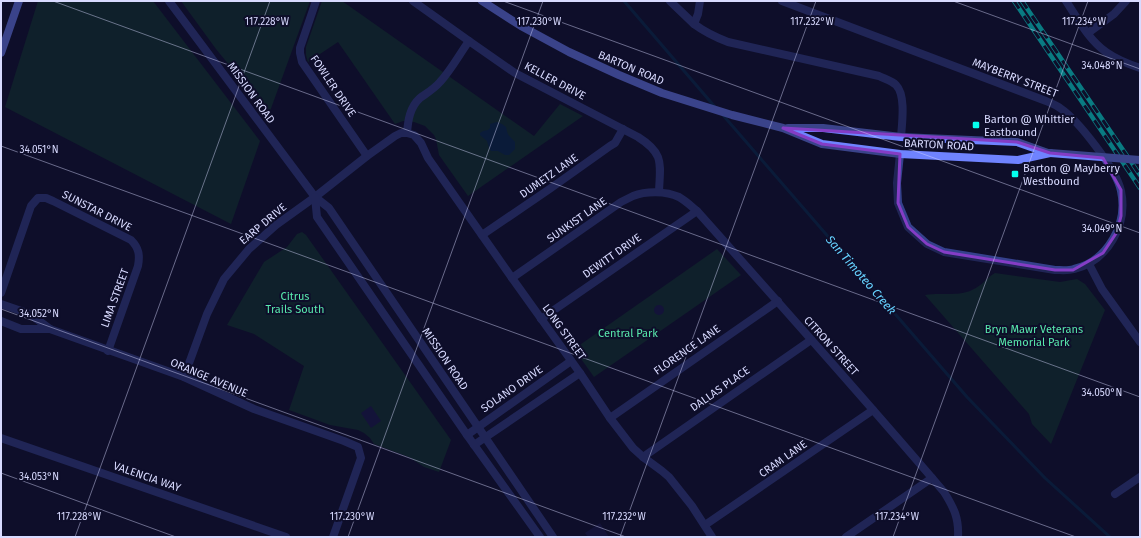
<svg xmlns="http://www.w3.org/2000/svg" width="1141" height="538" viewBox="0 0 1141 538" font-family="'Fira Sans',sans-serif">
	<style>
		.green { fill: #11352d }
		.water { fill: #062b4c }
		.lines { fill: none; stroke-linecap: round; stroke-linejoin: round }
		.stream { stroke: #062b4c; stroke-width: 3 }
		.building { fill: #1a194d }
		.minor { stroke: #35418d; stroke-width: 8 }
		.tertiary { stroke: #35418d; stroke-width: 8 }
		.secondary { stroke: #6f83ff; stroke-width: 8 }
		.rail-casing { stroke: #04ffee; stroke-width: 4.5 }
		.rail { stroke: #0e0e2a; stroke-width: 3; stroke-dasharray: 9; stroke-linecap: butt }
		.secondary-bridge { stroke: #6f83ff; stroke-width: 8 }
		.marked { fill: none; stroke: #843dc5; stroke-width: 3; stroke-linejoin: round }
		.ticks { fill: none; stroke: #d8daff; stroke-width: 1; stroke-opacity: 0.45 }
		.poi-dot { fill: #04ffee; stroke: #0e0e2a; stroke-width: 1.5 }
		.labels { text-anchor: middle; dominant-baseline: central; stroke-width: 4; stroke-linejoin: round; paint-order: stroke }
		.street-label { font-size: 11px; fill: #d8daff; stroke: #0e0e2a }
		.poi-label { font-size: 11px; fill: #d8daff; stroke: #0e0e2a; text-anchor: start }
		.park-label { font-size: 11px; fill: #59eaad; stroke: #0e0e2a }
		.water-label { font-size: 12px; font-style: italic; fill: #66d2ff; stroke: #0e0e2a }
		.ticks-label { font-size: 10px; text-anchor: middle; fill: #d8daff; stroke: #0e0e2a; stroke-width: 4; stroke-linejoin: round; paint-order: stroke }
	</style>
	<rect width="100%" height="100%" fill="#0e0e2a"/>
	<g class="green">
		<path d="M38 1H153L260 141 231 224 5 107Z"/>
		<path d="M181 1H310L269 114 216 49Z"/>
		<path d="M322 1H342L534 136 560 104 583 116 468 196 439 155 436 139 434 135 425 126 414 122 403 121 395 124 338 42 308 62 306 55V47Z"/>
		<path d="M302 232 306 235 451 440 439 472 424 467 409 457 374 444 370 438 364 433 358 430 330 425 289 410 304 366 254 334 227 325 264 262 287 247 297 234Z"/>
		<path d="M717 249 741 275 594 377 574 349Z"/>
		<path d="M995 273 1060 282 1077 279 1085 284 1105 310 1051 444 1032 424 1029 414 925 295C940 292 958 297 972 290 982 286 986 278 995 273Z"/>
	</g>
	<path class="water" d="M497 122 502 124 506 127C508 137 509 135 515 142V149L509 155H505L498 151H491L489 148 487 141 480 135V133L483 131 488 130 490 128V124Z"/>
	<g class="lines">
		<g class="stream">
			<path d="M624 1 715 107"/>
			<path d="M722 114 967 397 1045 478 1110 537"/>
		</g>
	</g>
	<g class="building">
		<circle cx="659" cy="310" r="5"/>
		<path d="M371 406 381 421 371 428 361 413Z"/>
		<path d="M600 523 609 537H588L585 533Z"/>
	</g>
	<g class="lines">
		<g class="minor">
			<path d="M316 1 300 48V53L302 62 367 156"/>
			<path d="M413 1 469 41 515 73 638 137C665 154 660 164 659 192"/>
			<path d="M1066 1C1078 19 1088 39 1106 52 1116 59 1128 64 1140 68"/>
			<path d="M1088 33 1114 14 1126 1"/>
			<path d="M407 133C408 120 410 107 420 98 427 93 434 89 440 82 451 70 459 55 469 41"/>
			<path d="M482 235 551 188 610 146 615 143 623 129"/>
			<path d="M1089 264 1102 289 1140 342"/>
			<path d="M512 278 621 202C625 200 629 198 633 196 646 191 666 191 679 197 686 201 691 206 697 211 780 304 863 397 944 492 954 508 959 518 958 537"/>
			<path d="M1 293 31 206 38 198H46L53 201 131 240C139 248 140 255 138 266L108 351"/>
			<path d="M1 304 30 314 50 329 184 377 254 409 344 441 358 447 361 458 333 537"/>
			<path d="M541 319 697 211"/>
			<path d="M1 321 21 329H50"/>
			<path d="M184 377 207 314 224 279 249 249 276 225 315 197 367 156 395 136 401 133H407L414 135 421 143 428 158 512 278 580 373 610 418 633 448 643 457 662 471 669 477 692 506 712 537"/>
			<path d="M610 418 778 301"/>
			<path d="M467 435 571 361"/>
			<path d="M1 438 286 537"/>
			<path d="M474 445 580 373"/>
			<path d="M643 457 811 340"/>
			<path d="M1115 494 1140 477"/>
			<path d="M705 525 873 410"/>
			<path d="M846 537 932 478"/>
		</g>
		<g class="tertiary">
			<path d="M169 1 315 197 329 208 553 537"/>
			<path d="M670 1 694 24"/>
			<path d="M700 1 698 14 694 24C706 33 715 37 728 42L879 76C885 79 892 81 896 85 906 95 902 123 901 137"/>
			<path d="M782 1 1046 101C1050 103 1056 105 1060 108 1078 120 1117 170 1121 191 1128 224 1108 261 1074 269 1068 271 1061 270 1055 270L944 252 927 244 908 227 898 203 897 183 900 154"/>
			<path d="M315 197 317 217 467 435 540 537"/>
		</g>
		<g class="secondary">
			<path d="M482 1 521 26 569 52 619 75 662 93 732 115 783 128 822 144 900 154 1018 160 1050 153"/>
			<path d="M1 53 19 1"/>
			<path d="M788 128H823L901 137 1017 142 1048 153"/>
		</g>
		<defs>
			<g id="rail">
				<path d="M1014 1 1140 188"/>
				<path d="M1022 1 1140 175"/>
			</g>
		</defs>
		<use href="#rail" class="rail-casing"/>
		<use href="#rail" class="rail"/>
		<path class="secondary-bridge" d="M1050 153 1140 160"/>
	</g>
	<path d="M0 0H1141V538H0ZM783 128 1017 142 1050 153 1103 158 1121 190V216L1117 232 1103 253 1073 270H1055L944 252 927 244 908 227 898 203 900 154 822 144Z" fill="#0e0e2a" fill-opacity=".55" fill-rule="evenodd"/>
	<path class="marked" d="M783 128 1017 142 1050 153 1103 158 1121 190V216L1117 232 1103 253 1073 270H1055L944 252 927 244 908 227 898 203 900 154 822 144Z"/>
	<path class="ticks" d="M53 1 1140 397M503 1 1140 233M953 1 1140 69M1 146 1076 537M1 309 626 537M1 473 176 537M75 537 270 1M348 537 543 1M620 537 816 1M893 537 1088 1"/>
	<g class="poi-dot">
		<rect x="972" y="121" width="8" height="8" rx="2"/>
		<rect x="1011" y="170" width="8" height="8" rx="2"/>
	</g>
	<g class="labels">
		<g class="street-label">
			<text transform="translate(631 68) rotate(23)">BARTON ROAD</text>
			<text transform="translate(1015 78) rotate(21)">MAYBERRY STREET</text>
			<text transform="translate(555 81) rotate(28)">KELLER DRIVE</text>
			<text transform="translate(333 86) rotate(56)">FOWLER DRIVE</text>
			<text transform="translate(251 93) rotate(54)">MISSION ROAD</text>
			<text transform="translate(939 145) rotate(3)">BARTON ROAD</text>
			<text transform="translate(549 176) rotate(-35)">DUMETZ LANE</text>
			<text transform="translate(97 211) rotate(27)">SUNSTAR DRIVE</text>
			<text transform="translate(577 220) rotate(-35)">SUNKIST LANE</text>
			<text transform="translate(263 224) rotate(-40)">EARP DRIVE</text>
			<text transform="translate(612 256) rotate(-35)">DEWITT DRIVE</text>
			<text transform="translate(115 298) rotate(-70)">LIMA STREET</text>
			<text transform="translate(564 332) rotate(54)">LONG STREET</text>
			<text transform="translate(831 346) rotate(48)">CITRON STREET</text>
			<text transform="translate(687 350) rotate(-35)">FLORENCE LANE</text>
			<text transform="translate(445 359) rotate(56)">MISSION ROAD</text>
			<text transform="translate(209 378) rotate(23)">ORANGE AVENUE</text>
			<text transform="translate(512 389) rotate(-35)">SOLANO DRIVE</text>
			<text transform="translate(720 389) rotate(-35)">DALLAS PLACE</text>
			<text transform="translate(783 459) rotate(-35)">CRAM LANE</text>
			<text transform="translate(147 477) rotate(19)">VALENCIA WAY</text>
		</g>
		<g class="poi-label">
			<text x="984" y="119">Barton @ Whittier<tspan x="984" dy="13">Eastbound</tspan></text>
			<text x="1023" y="168">Barton @ Mayberry<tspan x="1023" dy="13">Westbound</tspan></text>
		</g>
		<g class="park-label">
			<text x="295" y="296">Citrus<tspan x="295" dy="13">Trails South</tspan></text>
			<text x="1034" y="329">Bryn Mawr Veterans<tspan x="1034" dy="13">Memorial Park</tspan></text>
			<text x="628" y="333">Central Park</text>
		</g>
		<g class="water-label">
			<text transform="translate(861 275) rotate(49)">San Timoteo Creek</text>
		</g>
	</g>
	<g class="ticks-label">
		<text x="267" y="25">117.228°W</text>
		<text x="539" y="25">117.230°W</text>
		<text x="812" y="25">117.232°W</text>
		<text x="1084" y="25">117.234°W</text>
		<text x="1102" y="69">34.048°N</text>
		<text x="39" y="153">34.051°N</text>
		<text x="1102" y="232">34.049°N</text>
		<text x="39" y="317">34.052°N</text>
		<text x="1102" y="396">34.050°N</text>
		<text x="39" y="480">34.053°N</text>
		<text x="79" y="520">117.228°W</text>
		<text x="352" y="520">117.230°W</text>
		<text x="624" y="520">117.232°W</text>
		<text x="897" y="520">117.234°W</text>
	</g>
	<rect width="1141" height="538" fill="none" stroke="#d8daff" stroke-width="4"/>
</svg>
